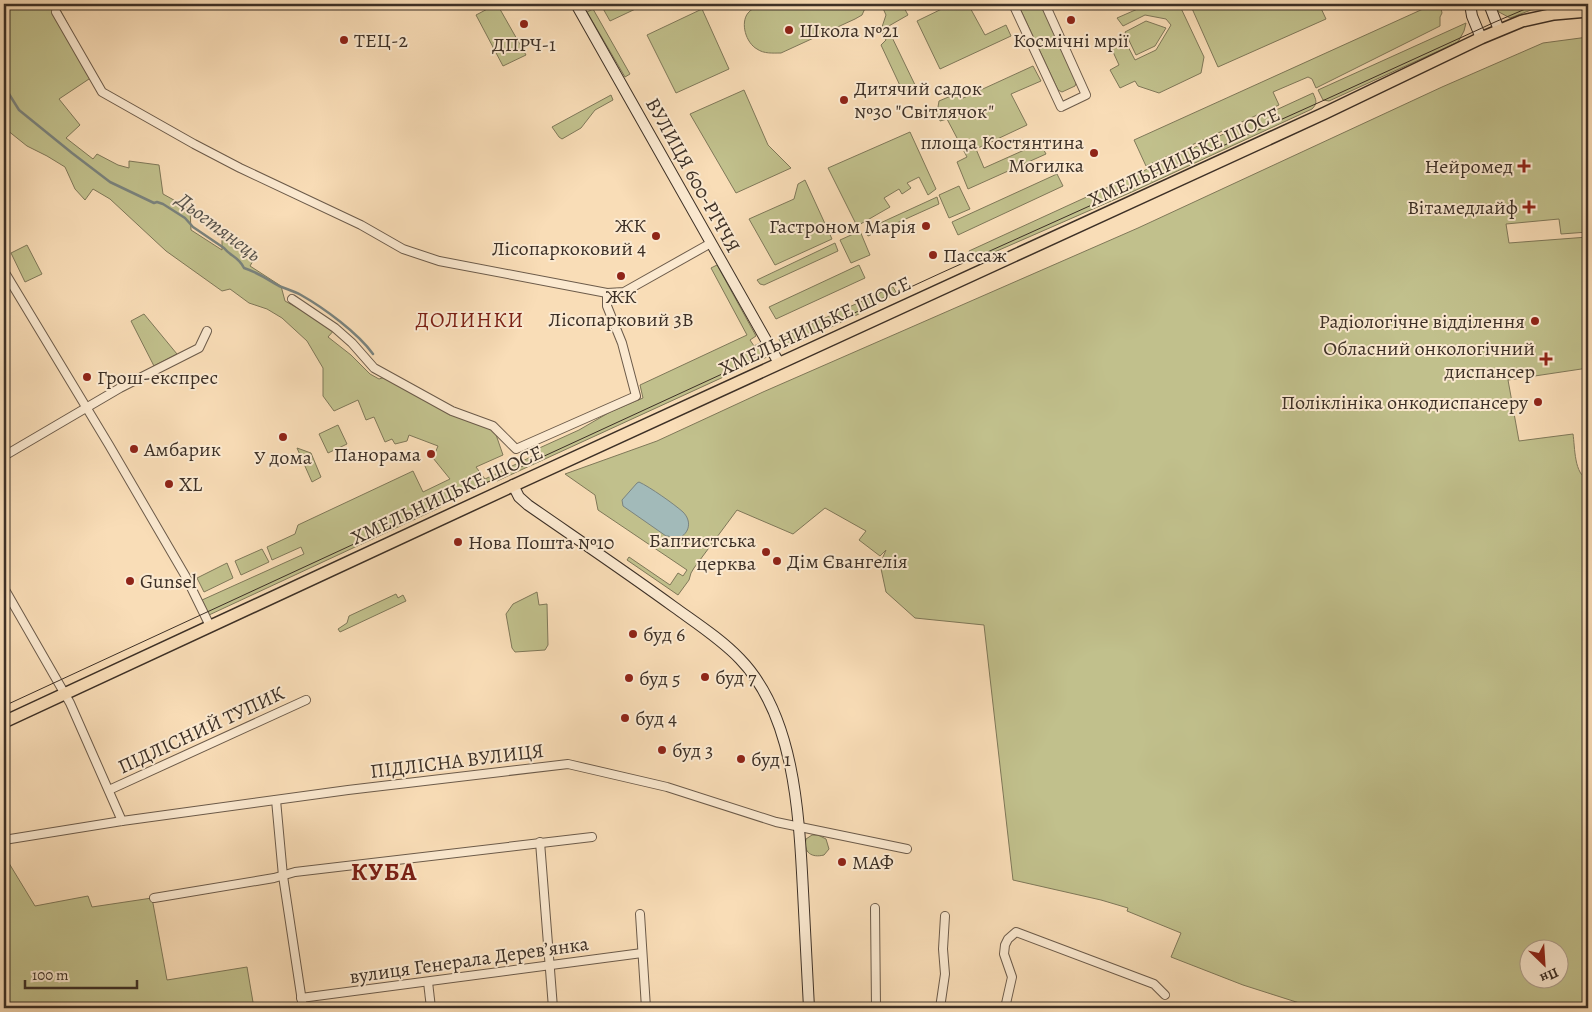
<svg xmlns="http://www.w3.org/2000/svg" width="1592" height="1012" viewBox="0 0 1592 1012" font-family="Alegreya,serif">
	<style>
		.green { fill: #c1c08c; stroke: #7f7859; fill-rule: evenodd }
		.water { fill: #a2bab9; stroke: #7a837e }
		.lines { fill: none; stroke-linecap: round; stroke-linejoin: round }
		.stream { stroke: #7a837e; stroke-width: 2.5 }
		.street-casing { stroke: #6c5b4a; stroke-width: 10 }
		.secondary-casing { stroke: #3d3026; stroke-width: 12 }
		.primary-casing { stroke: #3d3026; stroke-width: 14 }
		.street { stroke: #fbe9d0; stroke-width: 8 }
		.secondary { stroke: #fbe9d0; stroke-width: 10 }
		.primary { stroke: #f9ddb7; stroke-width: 11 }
		.tram { stroke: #3d3026; stroke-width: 1 }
		.poi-dot { fill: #8f2418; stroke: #fbe9d0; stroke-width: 2 }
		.labels { text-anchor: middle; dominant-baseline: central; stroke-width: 4; stroke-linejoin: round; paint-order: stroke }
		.poi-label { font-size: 20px; fill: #3d3026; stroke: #fbe9d0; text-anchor: start }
		.street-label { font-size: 20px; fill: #3d3026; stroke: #fbe9d0 }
		.water-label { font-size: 21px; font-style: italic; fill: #56524b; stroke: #fbe9d0 }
		.neighbourhood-label { font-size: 21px; letter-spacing: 1px; fill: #7a1f14; stroke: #fbe9d0 }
		.district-label { font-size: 25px; font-weight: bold; letter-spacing: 1px; fill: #7a1f14; stroke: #fbe9d0 }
	</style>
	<rect width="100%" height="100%" fill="#f9ddb7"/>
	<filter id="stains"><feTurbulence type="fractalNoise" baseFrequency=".004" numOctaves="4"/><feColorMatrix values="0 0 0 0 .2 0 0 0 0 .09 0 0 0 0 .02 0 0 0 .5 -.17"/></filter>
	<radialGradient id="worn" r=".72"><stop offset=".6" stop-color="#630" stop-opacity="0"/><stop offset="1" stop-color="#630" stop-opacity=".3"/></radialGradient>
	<g class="green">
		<path d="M4 4H57L95 75 59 99 80 125 66 138 93 159 97 154 118 165 129 168V161L159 165 163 194 190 209 191 230 222 250V229L244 242 245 255 257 254 250 266 281 286 285 301 335 329 328 337 351 355 370 374 379 379 388 376 493 426 503 455 476 467 485 479 537 454 535 450 579 430 610 412 643 398 640 385 747 335 711 268 717 265 756 336 750 340 754 346 760 343 767 357 497 481 496 478 440 504 441 507 209 615 202 600 304 554 301 547 272 560 267 547 295 534 298 525 413 471 423 492 450 479 433 458 438 446 409 435 407 441 395 444 392 439 385 442 374 417 366 420 358 400 334 411 323 396V368L307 341 282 318 267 309 249 303 230 289 222 291 166 251 110 199 93 189 85 200 75 189 65 167 47 156 27 146 7 130 4 125Z"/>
		<path d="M497 4 526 55 503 66 476 15Z"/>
		<path d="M603 4H646L610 21 601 5Z"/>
		<path d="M762 4H867L862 15 855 19 781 53C773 53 764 54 757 49 746 43 740 23 748 13 751 9 758 6 762 4Z"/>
		<path d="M881 4H902L908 15 887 27 916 87 903 92 881 45 886 40 881 30 886 15Z"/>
		<path d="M952 4H968L985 35 1006 25 1011 36 940 69 917 21Z"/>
		<path d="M1018 4H1041L1077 81 1075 86 1062 92 1058 90Z"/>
		<path d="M1149 4H1179L1204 57 1201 73 1159 93 1138 86 1135 81 1120 88 1110 70 1119 65 1109 43 1123 37 1135 60 1156 50 1171 25 1166 19 1145 15 1123 26 1117 18Z"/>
		<path d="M1190 4H1319L1326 19 1218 67Z"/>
		<path d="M1434 4H1440L1442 13 1440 17V26L1316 88 1312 79 1308 77 1273 92 1279 105 1146 166 1134 140Z"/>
		<path d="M1505 4H1576L1531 10 1510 18 1499 12 1496 8Z"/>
		<path d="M593 9 630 74 625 77 587 12Z"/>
		<path d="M702 9 729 69 676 93 647 35Z"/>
		<path d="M1146 21 1166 28 1155 46 1136 55 1125 32Z"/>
		<path d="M1466 23 1464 31 1458 42 1329 101 1323 100 1318 90Z"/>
		<path d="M1588 37V232L1561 234 1559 219 1506 224 1509 243 1588 237V368L1508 380 1519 441 1573 434C1575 447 1574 475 1588 479V1008H1315L1243 985 1171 957 1181 933 1127 911 1128 908 1101 900 1013 880 984 625 915 618 886 592 880 564 886 550 880 556 859 540 866 531 825 508 793 534 737 510 694 568 691 573 689 580 678 595 627 560 629 557 670 585 678 573 683 576 687 570 598 510 595 495 565 474 657 441 763 392 1138 228 1442 87 1543 43ZM1530 950H1560V980H1530Z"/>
		<path d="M1033 66 1041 81 1011 94 1027 125 976 149 984 168 1040 143 1046 154 968 189 957 162 967 157 947 119 940 121 937 113 939 101 958 93 961 99Z"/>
		<path d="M744 90 768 145 791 168 736 193 690 114Z"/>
		<path d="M1313 93C1316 100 1318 103 1312 109L1134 191 974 261 969 251Z"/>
		<path d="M611 95 613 100 595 110 581 128 562 139 559 137 552 127Z"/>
		<path d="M910 132 936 189 928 195 919 177 907 183 911 188 902 194 899 189 884 198 890 207 857 226 828 168Z"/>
		<path d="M1057 174 1063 186 958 235 952 222Z"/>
		<path d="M805 180 832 239 775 265 749 219 794 199 798 184Z"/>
		<path d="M959 186 970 209 949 218 939 195Z"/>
		<path d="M937 197 939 204 868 236 865 230Z"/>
		<path d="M860 231 870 255 851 263 840 240Z"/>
		<path d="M835 243 838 251 764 285 760 284 757 280Z"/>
		<path d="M27 245 42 274 25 282 11 253Z"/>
		<path d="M859 265 865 278 776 319 769 307Z"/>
		<path d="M893 287 896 292 876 301 878 305 784 349 779 339Z"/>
		<path d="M144 314 177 354 154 366 131 321Z"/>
		<path d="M338 425 347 444 328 453 319 434Z"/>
		<path d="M297 448 311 453 321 477 312 482Z"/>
		<path d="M262 549 269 562 241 575 235 561Z"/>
		<path d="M227 563 233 578 204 592 197 578Z"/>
		<path d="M537 592 539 605 547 604 548 645 545 650 515 652 512 648 506 614 513 604Z"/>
		<path d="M396 594 398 598 403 595 406 601 340 632 338 629 347 623 349 616Z"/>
		<path d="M812 835H818L826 839 829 849 824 855C812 858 803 853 806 839Z"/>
		<path d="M4 855 35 906 88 896 92 907 152 898 167 980 247 967 254 1008H4Z"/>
	</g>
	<path class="water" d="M639 482C650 487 674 504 683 512 693 522 689 536 675 539L668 536H666L623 506 622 500 637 483Z"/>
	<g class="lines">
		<path class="stream" d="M4 86 19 110 72 153 110 182 154 203 157 202 163 204 185 218 193 227 224 248C231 257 238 256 244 268 257 272 267 279 279 286 286 289 294 291 301 295 324 308 358 333 373 354"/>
		<defs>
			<g id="street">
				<path d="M1013 4 1061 107 1086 95 1045 4"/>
				<path d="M56 12 102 92 194 144 240 168 361 225 403 249 439 261 607 293 624 292 711 243"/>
				<path d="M4 271 109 445 186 577 210 626"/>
				<path d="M292 299 335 328 352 343 374 368 452 411 493 426 516 449 636 396 622 343 607 306V293"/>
				<path d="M4 456 120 388 199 348 207 331"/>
				<path d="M4 588 70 703 122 821"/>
				<path d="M109 790 306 700"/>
				<path d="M276 800 283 876 303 1008"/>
				<path d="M4 840 122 821 348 790 568 764 667 787 776 822 907 849"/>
				<path d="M540 842 553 1008"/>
				<path d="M154 898 274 878 295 872 592 837"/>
				<path d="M875 908 876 1008"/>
				<path d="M640 914 646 1008"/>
				<path d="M428 982 431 1008"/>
				<path d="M301 998 642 953"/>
				<path d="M940 1008 945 974 943 949 945 916"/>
				<path d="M1005 1008 1012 977 1004 954 1005 945 1008 939 1016 932 1154 984 1165 995"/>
			</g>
			<g id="secondary">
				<path d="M576 4 779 363"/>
				<path d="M1470 4 1472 16 1481 38"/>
				<path d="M1489 4 1499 30"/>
				<path d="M513 485 519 497 528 505C577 539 626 572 674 607 696 623 721 639 740 659 795 716 799 815 803 891 805 930 807 969 809 1008"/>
			</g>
			<path id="primary" d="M4 722 521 482 1325 113 1481 38 1522 21 1554 14 1588 11"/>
		</defs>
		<use href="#street" class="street-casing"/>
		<use href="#secondary" class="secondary-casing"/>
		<use href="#primary" class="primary-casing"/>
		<use href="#street" class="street"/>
		<use href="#secondary" class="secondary"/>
		<use href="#primary" class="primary"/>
		<path class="tram" d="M4 706 462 494 941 273 1320 102 1495 22 1530 7 1551 4"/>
	</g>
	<g class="poi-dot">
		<circle cx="1071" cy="20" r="5"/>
		<circle cx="524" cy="24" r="5"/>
		<circle cx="789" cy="30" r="5"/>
		<circle cx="344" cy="40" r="5"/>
		<circle cx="844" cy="100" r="5"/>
		<circle cx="1094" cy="153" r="5"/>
		<path d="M1521.5 158.5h5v5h5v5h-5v5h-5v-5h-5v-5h5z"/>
		<path d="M1526.5 199.5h5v5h5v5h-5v5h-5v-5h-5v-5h5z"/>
		<circle cx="926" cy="226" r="5"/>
		<circle cx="656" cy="236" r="5"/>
		<circle cx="933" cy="255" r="5"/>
		<circle cx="621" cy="276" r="5"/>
		<circle cx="1535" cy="321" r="5"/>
		<path d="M1543.5 351.5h5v5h5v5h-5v5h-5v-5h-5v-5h5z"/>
		<circle cx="87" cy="377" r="5"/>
		<circle cx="1538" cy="402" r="5"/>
		<circle cx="283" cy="437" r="5"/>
		<circle cx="134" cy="449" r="5"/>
		<circle cx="431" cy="454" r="5"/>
		<circle cx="169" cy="484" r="5"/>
		<circle cx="458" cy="542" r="5"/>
		<circle cx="766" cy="552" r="5"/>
		<circle cx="777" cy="561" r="5"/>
		<circle cx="130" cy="581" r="5"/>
		<circle cx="633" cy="634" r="5"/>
		<circle cx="705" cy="677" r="5"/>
		<circle cx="629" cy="678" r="5"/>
		<circle cx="625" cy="718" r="5"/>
		<circle cx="662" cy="750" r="5"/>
		<circle cx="741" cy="759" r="5"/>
		<circle cx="842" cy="862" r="5"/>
	</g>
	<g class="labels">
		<g class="poi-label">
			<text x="799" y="30">Школа №21</text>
			<text x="354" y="40">ТЕЦ-2</text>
			<text x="1071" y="40" text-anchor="middle">Космічні мрії</text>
			<text x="524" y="44" text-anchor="middle">ДПРЧ-1</text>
			<text x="854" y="88">Дитячий садок<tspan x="854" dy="23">№30 "Світлячок"</tspan></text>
			<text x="1084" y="142" text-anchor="end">площа Костянтина<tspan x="1084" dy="23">Могилка</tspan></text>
			<text x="1513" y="166" text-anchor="end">Нейромед</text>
			<text x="1518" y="207" text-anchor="end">Вітамедлайф</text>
			<text x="646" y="225" text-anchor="end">ЖК<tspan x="646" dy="23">Лісопаркоковий 4</tspan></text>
			<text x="916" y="226" text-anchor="end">Гастроном Марія</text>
			<text x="943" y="255">Пассаж</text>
			<text x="621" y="296" text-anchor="middle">ЖК<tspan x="621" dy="23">Лісопарковий 3В</tspan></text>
			<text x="1525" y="321" text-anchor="end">Радіологічне відділення</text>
			<text x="1535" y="348" text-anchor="end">Обласний онкологічний<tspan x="1535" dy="23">диспансер</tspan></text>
			<text x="97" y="377">Грош-експрес</text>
			<text x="1528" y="402" text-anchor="end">Поліклініка онкодиспансеру</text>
			<text x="144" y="449">Амбарик</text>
			<text x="421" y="454" text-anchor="end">Панорама</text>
			<text x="283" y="457" text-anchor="middle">У дома</text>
			<text x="179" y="484">XL</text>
			<text x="756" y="540" text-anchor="end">Баптистська<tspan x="756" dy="23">церква</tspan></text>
			<text x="468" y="542">Нова Пошта №10</text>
			<text x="787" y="561">Дім Євангелія</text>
			<text x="140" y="581">Gunsel</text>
			<text x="643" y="634">буд 6</text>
			<text x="715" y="677">буд 7</text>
			<text x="639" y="678">буд 5</text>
			<text x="635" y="718">буд 4</text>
			<text x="672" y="750">буд 3</text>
			<text x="751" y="759">буд 1</text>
			<text x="852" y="862">МАФ</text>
		</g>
		<g class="street-label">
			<text transform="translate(1184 157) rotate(-25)">ХМЕЛЬНИЦЬКЕ ШОСЕ</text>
			<text transform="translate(693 175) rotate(61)">ВУЛИЦЯ 600-РІЧЧЯ</text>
			<text transform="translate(815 326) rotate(-25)">ХМЕЛЬНИЦЬКЕ ШОСЕ</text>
			<text transform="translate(447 495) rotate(-25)">ХМЕЛЬНИЦЬКЕ ШОСЕ</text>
			<text transform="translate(201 730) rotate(-25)">ПІДЛІСНИЙ ТУПИК</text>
			<text transform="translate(457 761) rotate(-7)">ПІДЛІСНА ВУЛИЦЯ</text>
			<text transform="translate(469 960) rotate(-8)">вулиця Генерала Деревʼянка</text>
		</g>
		<g class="water-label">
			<text transform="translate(219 227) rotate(37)">Дьогтянець</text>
		</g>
		<g class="neighbourhood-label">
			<text x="470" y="320">ДОЛИНКИ</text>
		</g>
		<g class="district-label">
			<text x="384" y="872">КУБА</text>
		</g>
	</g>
	<rect width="1592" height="1012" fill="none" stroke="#f9ddb7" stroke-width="20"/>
	<rect x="5" y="5" width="1582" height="1002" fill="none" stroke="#3d3026" stroke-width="2.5"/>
	<rect x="10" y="10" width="1572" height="992" fill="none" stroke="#3d3026"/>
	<g transform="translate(1544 964) rotate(155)"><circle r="24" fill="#fbe9d0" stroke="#af9f8c"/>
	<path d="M0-4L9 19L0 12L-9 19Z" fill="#8f2418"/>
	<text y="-8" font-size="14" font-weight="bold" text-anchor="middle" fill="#3d3026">Пн</text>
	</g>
	<path d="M25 980v8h112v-8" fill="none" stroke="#3d3026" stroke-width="2.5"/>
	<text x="32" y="980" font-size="15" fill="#3d3026" stroke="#fbe9d0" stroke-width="4" paint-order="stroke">100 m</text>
	<rect width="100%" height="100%" filter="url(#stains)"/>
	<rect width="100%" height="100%" fill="url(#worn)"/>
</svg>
